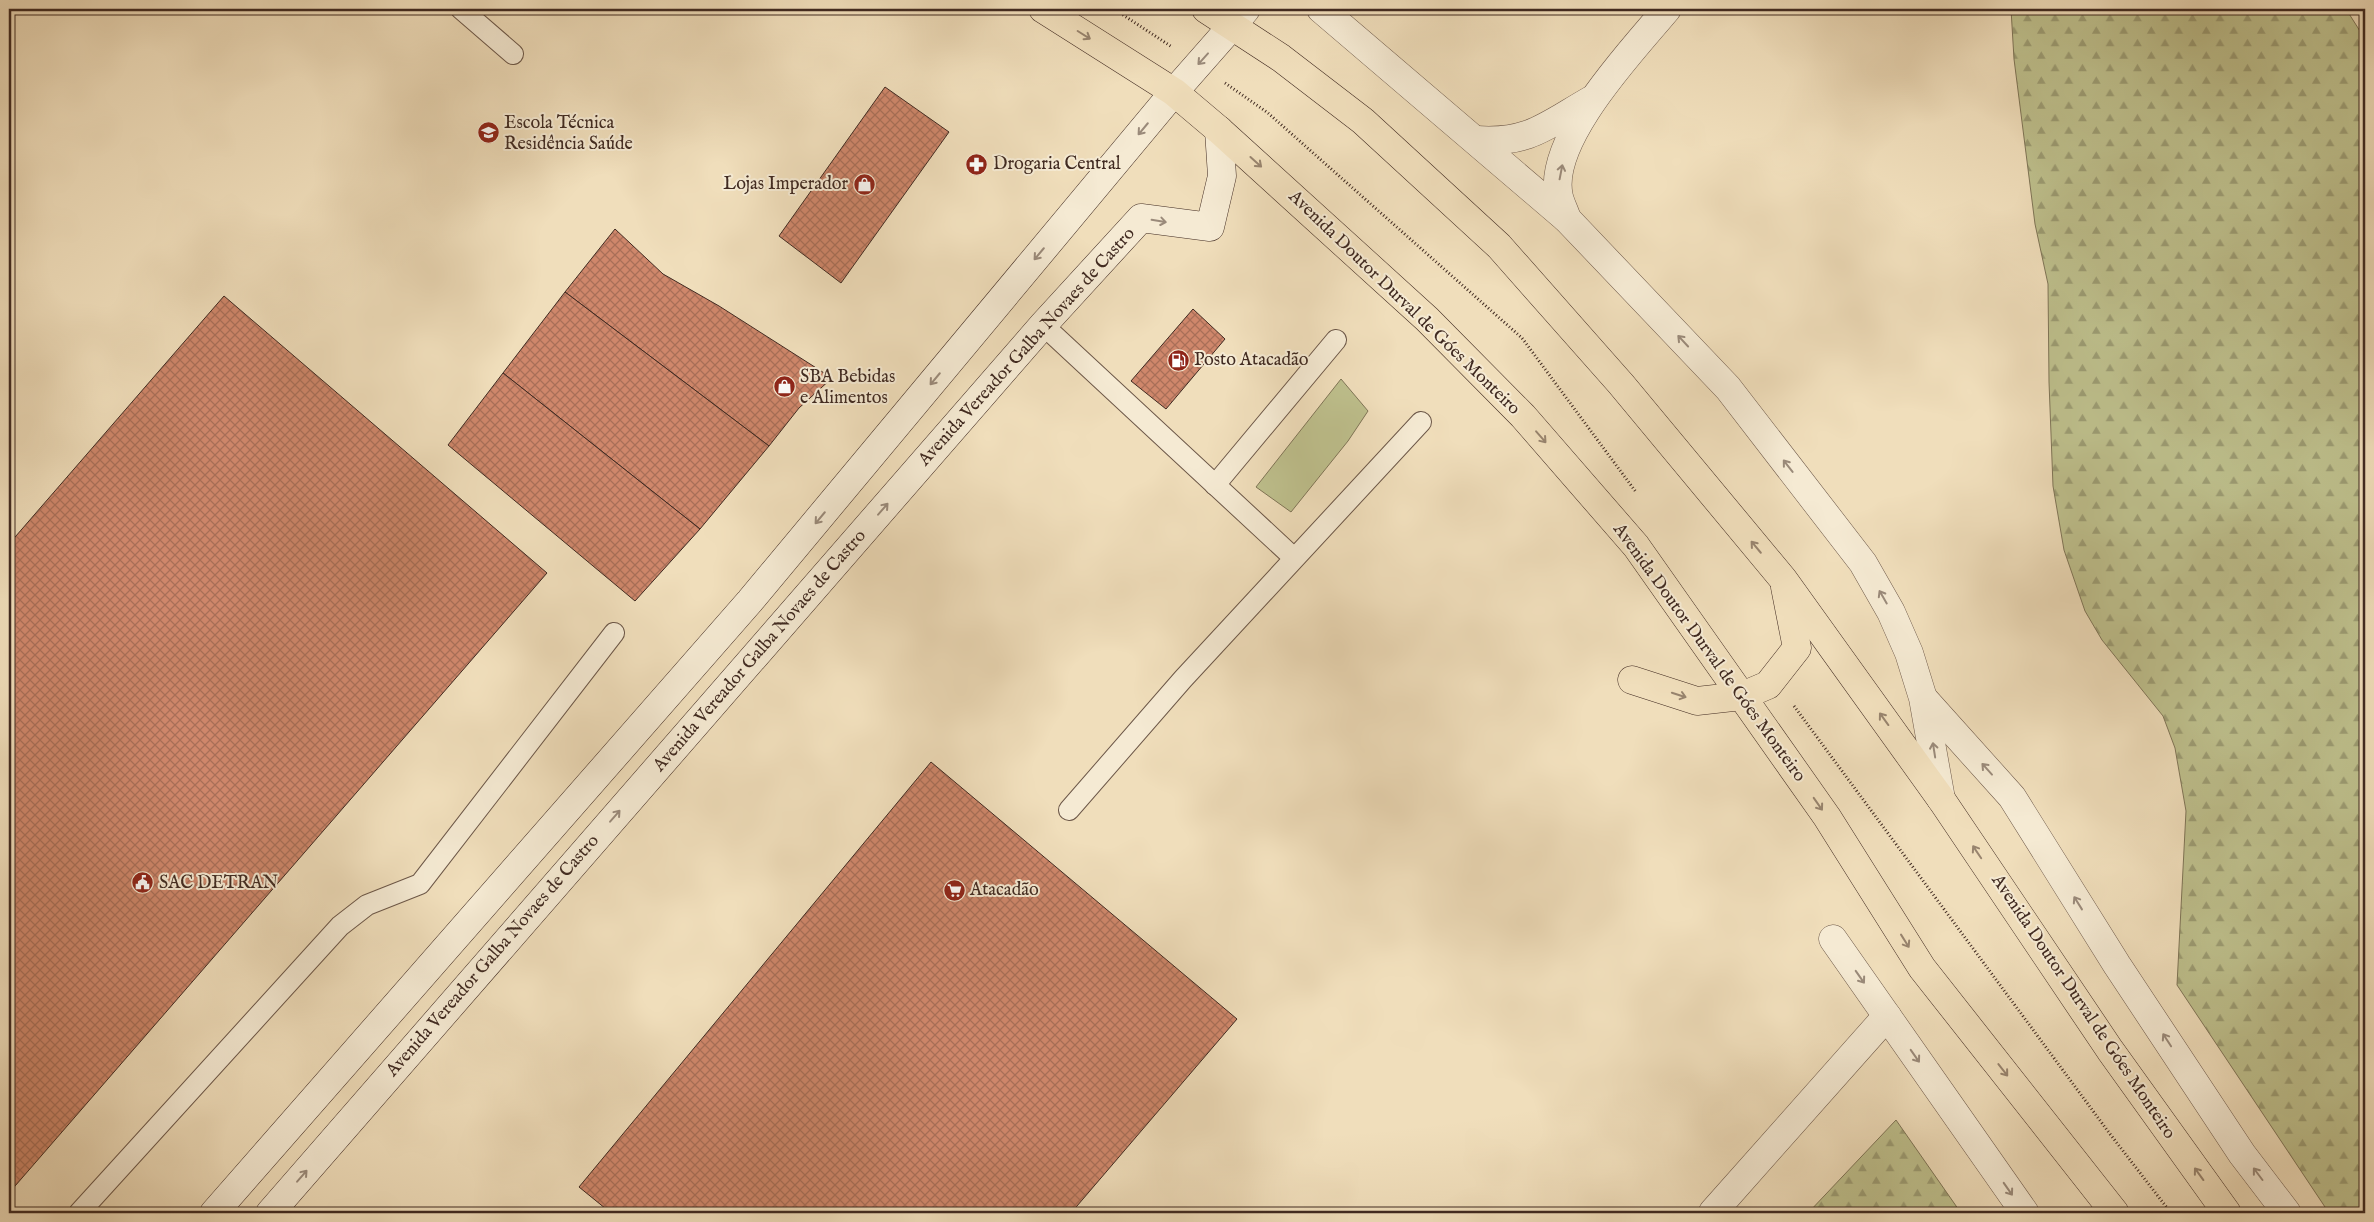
<svg xmlns="http://www.w3.org/2000/svg" width="2374" height="1222" viewBox="0 0 2374 1222" font-family="'IM FELL English',serif">
	<style>
		.grass { fill: #bec08d; stroke: #7f7557 }
		.forest { fill: url(#forest-firs); stroke: #7f7557 }
		.building { fill: url(#building-cross-hatch); stroke: #402a21 }
		.lines { fill: none; stroke-linecap: round; stroke-linejoin: round }
		.lane-casing { stroke: #6c5748; stroke-width: 22 }
		.street-casing { stroke: #6c5748; stroke-width: 29 }
		.secondary-casing { stroke: #402a21; stroke-width: 29 }
		.highway-casing { stroke: #402a21; stroke-width: 29 }
		.path { stroke: #402a21; stroke-width: 3; stroke-dasharray: 1 2.5; stroke-linecap: butt }
		.lane { stroke: #f5ead3; stroke-width: 20 }
		.street { stroke: #f5ead3; stroke-width: 28 }
		.secondary { stroke: #f5ead3; stroke-width: 28 }
		.highway { stroke: #f0debb; stroke-width: 28 }
		.oneway { stroke: #98846e }
		.oneway2 { stroke: #9a8a7a }
		.labels { text-anchor: middle; dominant-baseline: central; stroke-width: 4; stroke-linejoin: round; paint-order: stroke }
		.poi-label { font-size: 18px; fill: #402a21; stroke: #f5ead3; text-anchor: start }
		.street-label { font-size: 18px; fill: #402a21; stroke: #f5ead3 }
	</style>
	<defs>
		<pattern id="forest-firs" width="22" height="20" patternUnits="userSpaceOnUse" patternTransform="scale(1.25)"><rect width="22" height="20" fill="#bec08d"/><path d="M5 1l3.5 6h-7zM16 11l3.5 6h-7z" fill="#9c9c73"/></pattern>
		<pattern id="building-cross-hatch" width="8" height="8" patternUnits="userSpaceOnUse" patternTransform="scale(1.25)"><rect width="8" height="8" fill="#cf876b"/><path d="M0 0l8 8M0 8l8-8" fill="none" stroke="#a96f58"/></pattern>
	</defs>
	<rect width="100%" height="100%" fill="#f0debb"/>
	<filter id="stains"><feTurbulence type="fractalNoise" baseFrequency=".004" numOctaves="4"/><feColorMatrix values="0 0 0 0 .2 0 0 0 0 .09 0 0 0 0 .02 0 0 0 .5 -.17"/></filter>
	<radialGradient id="worn" r=".72"><stop offset=".6" stop-color="#630" stop-opacity="0"/><stop offset="1" stop-color="#630" stop-opacity=".3"/></radialGradient>
	<path class="grass" d="M1341 379 1368 411 1348 441 1291 512 1256 487Z"/>
	<g class="forest">
		<path d="M2011 9H2346L2365 39V1213H2329L2177 985 2186 811 2175 748 2163 716 2102 640 2085 611 2064 550 2053 486 2049 382 2048 284 2035 224 2014 59Z"/>
		<path d="M1896 1120 1961 1213H1808Z"/>
	</g>
	<g class="building">
		<path d="M885 87 949 132 841 283 779 236Z"/>
		<path d="M615 229 663 274 719 306 832 378 799 408 769 446 565 292Z"/>
		<path d="M565 292 769 446 700 529 503 373Z"/>
		<path d="M224 296 547 573 9 1193V544Z"/>
		<path d="M1193 309 1225 339 1166 409 1131 381Z"/>
		<path d="M503 373 700 529 635 601 448 445Z"/>
		<path d="M931 762 1237 1019 1071 1213H611L579 1187Z"/>
	</g>
	<g class="lines">
		<defs>
			<g id="lane">
				<path d="M461 9 513 54"/>
				<path d="M1043 325 1294 558"/>
				<path d="M1215 485 1336 340"/>
				<path d="M1069 810 1183 679 1421 422"/>
				<path d="M79 1213 340 926 367 905 420 884 614 633"/>
			</g>
			<g id="street">
				<path d="M1321 9 1567 219 1728 388 1863 563 1891 612 1909 653 1923 698 1941 799"/>
				<path d="M1232 26 1246 9"/>
				<path d="M1476 140C1529 144 1547 125 1591 100"/>
				<path d="M1567 219C1565 212 1561 205 1559 197 1546 140 1633 50 1667 9"/>
				<path d="M1924 699 2012 797 2117 965 2242 1154 2287 1213"/>
				<path d="M1833 939 2025 1213"/>
				<path d="M1713 1212 1887 1016"/>
			</g>
			<g id="secondary">
				<path d="M214 1213 750 601 1174 92 1232 26"/>
				<path d="M270 1213 1043 325 1141 218 1210 227 1222 176 1219 130"/>
			</g>
			<g id="highway">
				<path d="M1043 9 1174 92 1219 130 1427 319 1523 416 1636 546 1827 817 1922 968 2115 1213"/>
				<path d="M1206 9 1281 58 1363 121 1499 246 1621 384 1783 579 1941 799 2110 1050 2227 1213"/>
				<path d="M1632 680 1697 701 1742 696 1768 685 1797 648 1785 587"/>
			</g>
		</defs>
		<use href="#lane" class="lane-casing"/>
		<use href="#street" class="street-casing"/>
		<use href="#secondary" class="secondary-casing"/>
		<use href="#highway" class="highway-casing"/>
		<g class="path">
			<path d="M1114 9 1172 47"/>
			<path d="M1225 83 1268 113 1522 338 1636 492"/>
			<path d="M1794 706 2110 1134 2171 1213"/>
		</g>
		<use href="#lane" class="lane"/>
		<use href="#street" class="street"/>
		<use href="#secondary" class="secondary"/>
		<use href="#highway" class="highway"/>
	</g>
	<defs><path id="oneway-shaft" d="M-6 0H5M1.5-3L5.5 0L1.5 3" fill="none" stroke-width="1.6" stroke-linecap="round" stroke-linejoin="round" transform="scale(1.25)"/></defs>
	<g class="oneway">
		<use href="#oneway-shaft" transform="translate(1084 35) rotate(32)"/>
		<use href="#oneway-shaft" transform="translate(1256 162) rotate(42)"/>
		<use href="#oneway-shaft" transform="translate(1541 437) rotate(49)"/>
		<use href="#oneway-shaft" transform="translate(1756 547) rotate(-130)"/>
		<use href="#oneway-shaft" transform="translate(1679 695) rotate(18)"/>
		<use href="#oneway-shaft" transform="translate(1884 719) rotate(-126)"/>
		<use href="#oneway-shaft" transform="translate(1818 804) rotate(55)"/>
		<use href="#oneway-shaft" transform="translate(1977 852) rotate(-124)"/>
		<use href="#oneway-shaft" transform="translate(1905 941) rotate(58)"/>
		<use href="#oneway-shaft" transform="translate(2003 1070) rotate(52)"/>
		<use href="#oneway-shaft" transform="translate(2199 1174) rotate(-126)"/>
	</g>
	<g class="oneway2">
		<use href="#oneway-shaft" transform="translate(1203 59) rotate(132)"/>
		<use href="#oneway-shaft" transform="translate(1143 129) rotate(130)"/>
		<use href="#oneway-shaft" transform="translate(1561 172) rotate(-79)"/>
		<use href="#oneway-shaft" transform="translate(1159 221) rotate(9)"/>
		<use href="#oneway-shaft" transform="translate(1039 254) rotate(130)"/>
		<use href="#oneway-shaft" transform="translate(1683 341) rotate(-133)"/>
		<use href="#oneway-shaft" transform="translate(935 379) rotate(130)"/>
		<use href="#oneway-shaft" transform="translate(1788 466) rotate(-128)"/>
		<use href="#oneway-shaft" transform="translate(883 509) rotate(-49)"/>
		<use href="#oneway-shaft" transform="translate(820 518) rotate(130)"/>
		<use href="#oneway-shaft" transform="translate(1883 597) rotate(-120)"/>
		<use href="#oneway-shaft" transform="translate(1934 750) rotate(-99)"/>
		<use href="#oneway-shaft" transform="translate(1987 769) rotate(-132)"/>
		<use href="#oneway-shaft" transform="translate(615 816) rotate(-49)"/>
		<use href="#oneway-shaft" transform="translate(2078 903) rotate(-122)"/>
		<use href="#oneway-shaft" transform="translate(1860 977) rotate(55)"/>
		<use href="#oneway-shaft" transform="translate(2167 1040) rotate(-123)"/>
		<use href="#oneway-shaft" transform="translate(1915 1056) rotate(55)"/>
		<use href="#oneway-shaft" transform="translate(2258 1174) rotate(-127)"/>
		<use href="#oneway-shaft" transform="translate(302 1176) rotate(-49)"/>
		<use href="#oneway-shaft" transform="translate(2008 1189) rotate(55)"/>
	</g>
	<defs>
		<symbol id="school-disc" viewBox="-11 -11 22 22"><circle r="9.5" fill="#8f2418" stroke="#f5ead3"/><path d="M0-5L7-2L0 1L-7-2ZM-4 1L0 2.5L4 1V4Q0 6-4 4Z" fill="#fff"/></symbol>
		<symbol id="pharmacy-disc" viewBox="-11 -11 22 22"><circle r="9.5" fill="#8f2418" stroke="#f5ead3"/><path d="M-2-6h4v4h4v4h-4v4h-4v-4h-4v-4h4Z" fill="#fff"/></symbol>
		<symbol id="shop-disc" viewBox="-11 -11 22 22"><circle r="9.5" fill="#8f2418" stroke="#f5ead3"/><path d="M-5-2.5h2.3a2.7 3.5 0 0 1 5.4 0H5L5.5 6h-11ZM-1.5-2.5h3a1.5 2.3 0 0 0-3 0Z" fill="#fff"/></symbol>
		<symbol id="fuel-disc" viewBox="-11 -11 22 22"><circle r="9.5" fill="#8f2418" stroke="#f5ead3"/><path d="M-5.5-6h7V0h2V4h1.3V-2.5L3-4.5l.8-.8L6-3V5H2.5V1h-1V6h-7ZM-4.2-4.7v3.2H.2V-4.7Z" fill="#fff"/></symbol>
		<symbol id="civic-disc" viewBox="-11 -11 22 22"><circle r="9.5" fill="#8f2418" stroke="#f5ead3"/><path d="M-.6-6.5H3V-4.5H.6V-3L4-1V1h2V6H-6V1h2V-1L-.6-3ZM-1.2 2.5V6h2.4V2.5Z" fill="#fff"/></symbol>
		<symbol id="supermarket-disc" viewBox="-11 -11 22 22"><circle r="9.5" fill="#8f2418" stroke="#f5ead3"/><path d="M-6-5.5h2.5l.6 2H6L4.5 2H-2.5L-4.4-4H-6ZM-1.5 3.2a1.3 1.3 0 1 0 .1 0ZM3 3.2a1.3 1.3 0 1 0 .1 0Z" fill="#fff"/></symbol>
	</defs>
	<g fill-rule="evenodd">
		<use href="#school-disc" x="476" y="120" width="25" height="25"/>
		<use href="#pharmacy-disc" x="964" y="152" width="25" height="25"/>
		<use href="#shop-disc" x="852" y="172" width="25" height="25"/>
		<use href="#fuel-disc" x="1166" y="348" width="25" height="25"/>
		<use href="#shop-disc" x="772" y="374" width="25" height="25"/>
		<use href="#civic-disc" x="130" y="870" width="25" height="25"/>
		<use href="#supermarket-disc" x="942" y="878" width="25" height="25"/>
	</g>
	<g class="labels">
		<g class="poi-label">
			<text x="504" y="123">Escola Técnica<tspan x="504" dy="21">Residência Saúde</tspan></text>
			<text x="993" y="164">Drogaria Central</text>
			<text x="848" y="184" text-anchor="end">Lojas Imperador</text>
			<text x="1194" y="360">Posto Atacadão</text>
			<text x="800" y="377">SBA Bebidas<tspan x="800" dy="21">e Alimentos</tspan></text>
			<text x="159" y="883">SAC DETRAN</text>
			<text x="970" y="890">Atacadão</text>
		</g>
		<g class="street-label">
			<text transform="translate(1404 303) rotate(44)">Avenida Doutor Durval de Góes Monteiro</text>
			<text transform="translate(1027 347) rotate(-48)">Avenida Vereador Galba Novaes de Castro</text>
			<text transform="translate(760 651) rotate(-49)">Avenida Vereador Galba Novaes de Castro</text>
			<text transform="translate(1709 653) rotate(54)">Avenida Doutor Durval de Góes Monteiro</text>
			<text transform="translate(493 956) rotate(-49)">Avenida Vereador Galba Novaes de Castro</text>
			<text transform="translate(2083 1007) rotate(56)">Avenida Doutor Durval de Góes Monteiro</text>
		</g>
	</g>
	<rect width="2374" height="1222" fill="none" stroke="#f0debb" stroke-width="30"/>
	<rect x="10" y="10" width="2354" height="1202" fill="none" stroke="#402a21" stroke-width="2.5"/>
	<rect x="15" y="15" width="2344" height="1192" fill="none" stroke="#402a21"/>
	<rect width="100%" height="100%" filter="url(#stains)"/>
	<rect width="100%" height="100%" fill="url(#worn)"/>
</svg>
